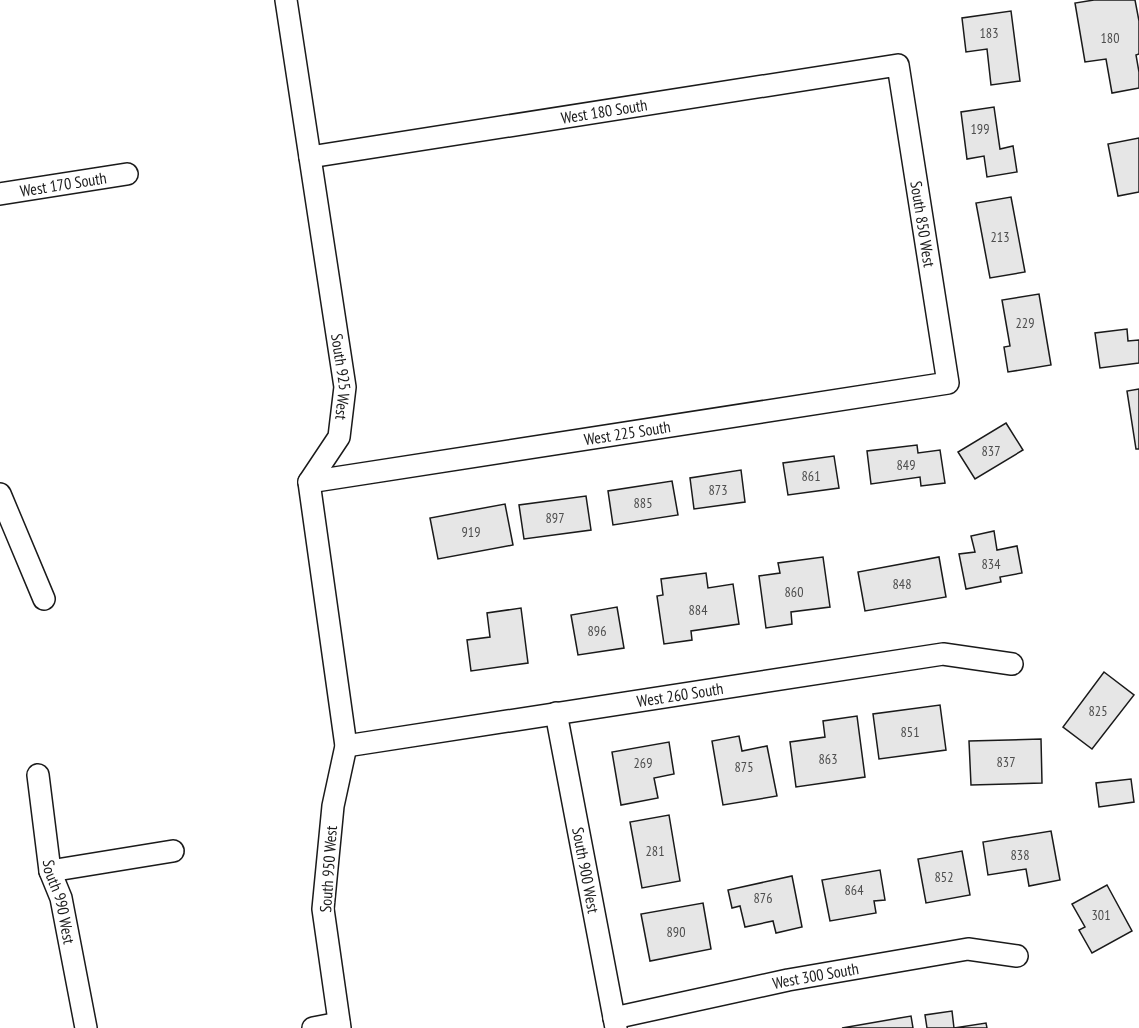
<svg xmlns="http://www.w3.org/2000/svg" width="1139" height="1028" viewBox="0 0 1139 1028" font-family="'PT Sans Narrow',sans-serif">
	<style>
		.building { fill: #e6e6e6; stroke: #1a1a1a; stroke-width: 1.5 }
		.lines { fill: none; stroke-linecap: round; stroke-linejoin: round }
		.minor-casing { stroke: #1a1a1a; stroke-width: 24 }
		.minor { stroke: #fff; stroke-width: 21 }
		.labels { text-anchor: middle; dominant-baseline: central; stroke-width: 4.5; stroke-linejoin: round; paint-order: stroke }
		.number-label { font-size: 14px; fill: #4d4d4d }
		.street-label { font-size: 16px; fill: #1a1a1a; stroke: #fff }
	</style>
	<rect width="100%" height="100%" fill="#fff"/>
	<g class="building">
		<path d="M1094 0H1135L1139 21V54L1136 55 1139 72V88L1112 93 1106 59 1085 62 1075 3Z"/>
		<path d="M1011 11 1020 81 991 85 987 49 966 52 962 18Z"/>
		<path d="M994 107 1000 149 1013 146 1017 172 987 177 984 156 967 159 961 112Z"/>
		<path d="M1139 138V192L1118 196 1108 144Z"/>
		<path d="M1011 197 1025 272 990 278 976 203Z"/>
		<path d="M1039 294 1051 365 1008 372 1004 347 1010 346 1002 300Z"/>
		<path d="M1127 329 1128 341 1139 340V363L1100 368 1095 333Z"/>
		<path d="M1139 389V449H1136L1127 391Z"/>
		<path d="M1006 423 1023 450 975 479 958 452Z"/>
		<path d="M917 445 918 453 940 450 945 483 921 486 920 477 871 484 867 451Z"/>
		<path d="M834 456 839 488 788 495 783 463Z"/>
		<path d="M741 470 745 502 694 509 690 478Z"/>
		<path d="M672 481 678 515 613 525 608 491Z"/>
		<path d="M586 496 591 530 524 539 519 505Z"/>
		<path d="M505 504 513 545 438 559 430 518Z"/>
		<path d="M994 531 997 550 1017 546 1022 573 1000 577 1001 582 966 589 959 554 975 552 971 536Z"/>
		<path d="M823 557 830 607 791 612 792 624 766 628 759 576 780 573 778 563Z"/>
		<path d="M939 557 946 597 865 611 858 572Z"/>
		<path d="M706 573 708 588 733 584 739 624 691 631 692 640 664 644 657 596 663 595 661 579Z"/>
		<path d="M617 607 624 648 578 655 571 615Z"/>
		<path d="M521 608 528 663 471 671 467 640 490 637 487 613Z"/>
		<path d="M1104 672 1134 695 1092 749 1063 727Z"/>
		<path d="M940 705 946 750 879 759 873 714Z"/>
		<path d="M857 716 865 777 796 787 790 742 825 737 823 721Z"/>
		<path d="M739 736 742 751 767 746 777 796 723 805 712 741Z"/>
		<path d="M1041 739 1042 783 971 785 969 741Z"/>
		<path d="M669 742 674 774 654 778 658 798 621 805 612 752Z"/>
		<path d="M1131 779 1134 802 1099 807 1096 783Z"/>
		<path d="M669 815 680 881 642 888 630 822Z"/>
		<path d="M1051 831 1060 880 1029 886 1026 869 988 875 983 842Z"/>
		<path d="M962 851 970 895 926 903 918 859Z"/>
		<path d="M880 870 885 900 874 901 876 913 830 921 822 880Z"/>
		<path d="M792 876 802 927 776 933 773 921 745 927 740 906 732 908 728 890Z"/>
		<path d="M1107 885 1132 931 1092 953 1079 930 1085 927 1072 904Z"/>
		<path d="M703 903 711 949 650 961 641 914Z"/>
		<path d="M952 1011 954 1028 986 1023 987 1028H927L925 1015Z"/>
		<path d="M911 1016 913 1028H842Z"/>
	</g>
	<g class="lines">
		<defs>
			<g id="minor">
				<path id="s1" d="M286 0 345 387 339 437 309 482 346 746 333 806 323 909 340 1028"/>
				<path id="s2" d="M0 194 127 174"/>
				<path id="s3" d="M309 482 948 383 898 65 310 157"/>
				<path d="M0 494 44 599"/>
				<path id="s4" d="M556 713 616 1028"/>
				<path id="s5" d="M346 746 943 654 1012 664"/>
				<path id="s6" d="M38 775 50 871 61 898 86 1028"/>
				<path d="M50 871 173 851"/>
				<path id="s7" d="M614 1018 788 980 968 949 1017 956"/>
				<path d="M313 1028 339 1023"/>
			</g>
		</defs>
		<use href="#minor" class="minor-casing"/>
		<use href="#minor" class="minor"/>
	</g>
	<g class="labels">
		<g class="number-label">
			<text x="989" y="33">183</text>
			<text x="1110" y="38">180</text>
			<text x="980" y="129">199</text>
			<text x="1000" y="237">213</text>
			<text x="1025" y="323">229</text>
			<text x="991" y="451">837</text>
			<text x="906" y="465">849</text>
			<text x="811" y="476">861</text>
			<text x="718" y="490">873</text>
			<text x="643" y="503">885</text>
			<text x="555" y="518">897</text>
			<text x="471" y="532">919</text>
			<text x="991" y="564">834</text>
			<text x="902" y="584">848</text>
			<text x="794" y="592">860</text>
			<text x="698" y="610">884</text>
			<text x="597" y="631">896</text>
			<text x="1098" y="711">825</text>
			<text x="910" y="732">851</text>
			<text x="828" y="759">863</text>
			<text x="1006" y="762">837</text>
			<text x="643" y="763">269</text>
			<text x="744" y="767">875</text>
			<text x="655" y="851">281</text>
			<text x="1020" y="855">838</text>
			<text x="944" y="877">852</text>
			<text x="854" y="890">864</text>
			<text x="763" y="898">876</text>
			<text x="1101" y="915">301</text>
			<text x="676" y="932">890</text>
		</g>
		<g class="street-label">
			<text transform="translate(604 111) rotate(-9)">West 180 South</text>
			<text stroke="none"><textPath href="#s2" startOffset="64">West 170 South</textPath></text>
			<text transform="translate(923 224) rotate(81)">South 850 West</text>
			<text stroke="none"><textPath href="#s1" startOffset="381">South 925 West</textPath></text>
			<text stroke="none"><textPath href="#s3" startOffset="322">West 225 South</textPath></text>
			<text stroke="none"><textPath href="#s5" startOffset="338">West 260 South</textPath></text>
			<text transform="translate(328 869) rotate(-86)">South 950 West</text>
			<text stroke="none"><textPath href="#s4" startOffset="160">South 900 West</textPath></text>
			<text stroke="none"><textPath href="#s6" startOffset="129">South 990 West</textPath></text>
			<text stroke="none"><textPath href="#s7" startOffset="206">West 300 South</textPath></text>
		</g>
	</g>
</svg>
